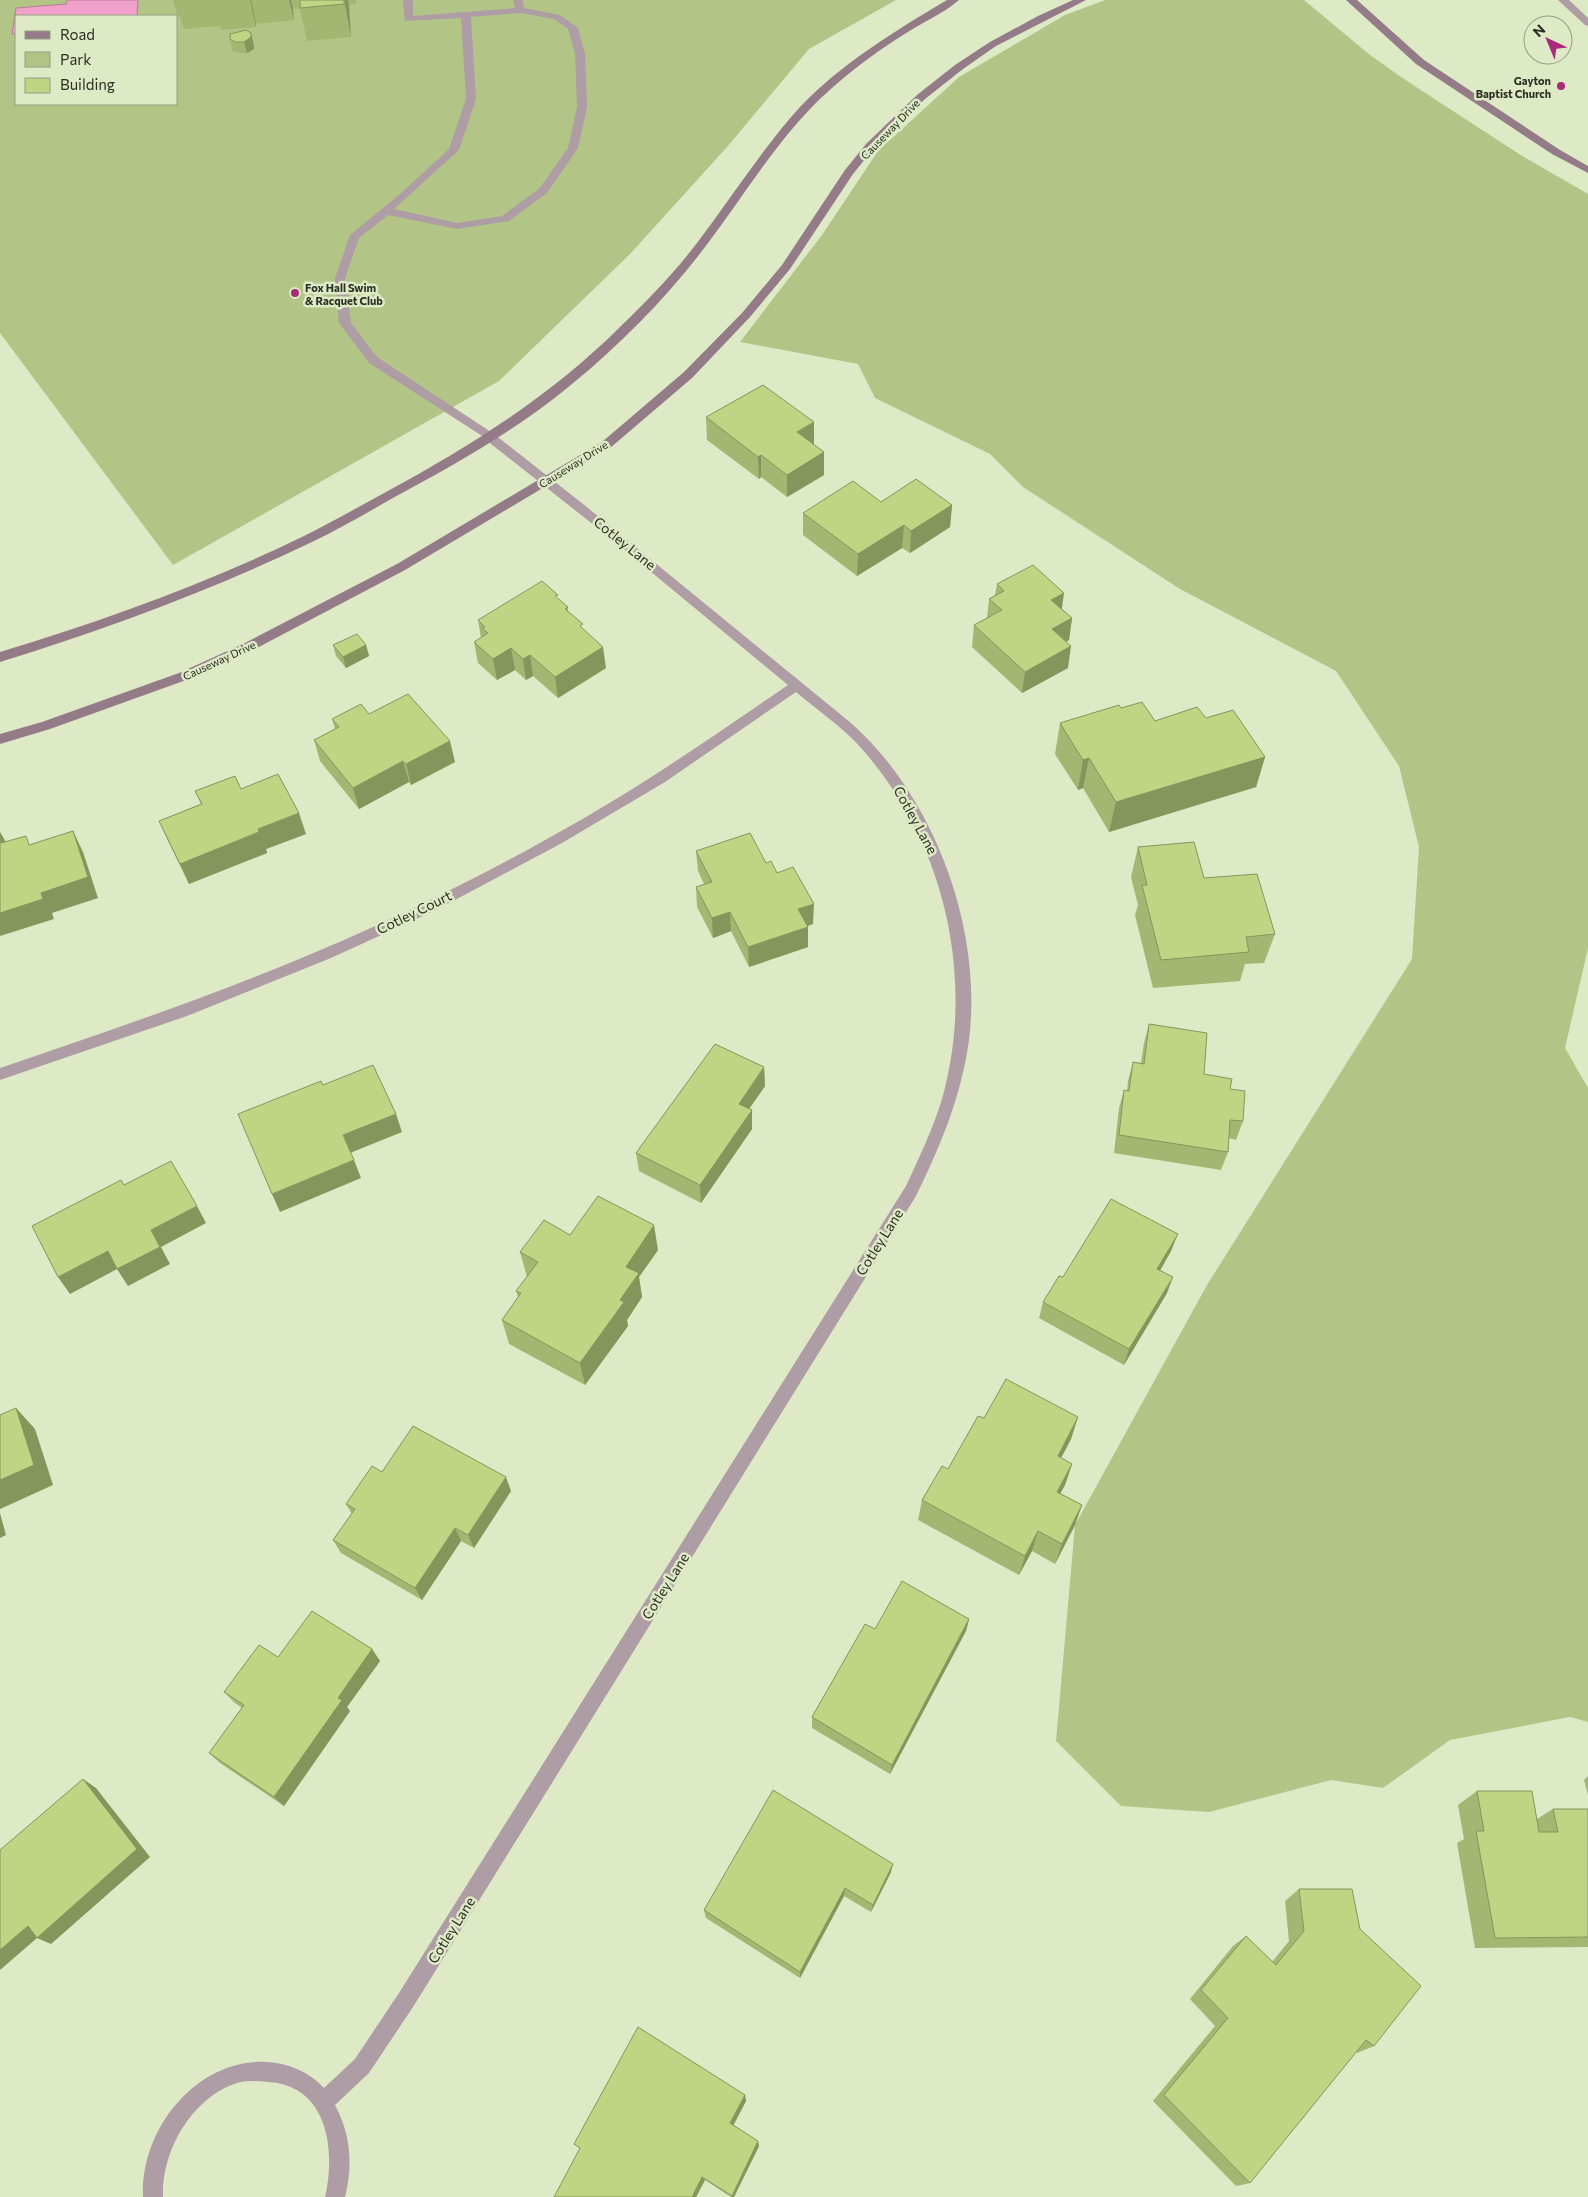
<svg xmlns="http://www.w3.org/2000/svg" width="1588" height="2197" viewBox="0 0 1588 2197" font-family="Commissioner,sans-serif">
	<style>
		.green { fill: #b3c586; fill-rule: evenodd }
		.water { fill: #f0a0c9; stroke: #b57e97 }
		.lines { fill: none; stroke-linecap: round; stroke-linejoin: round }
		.lane { fill: #ae9da5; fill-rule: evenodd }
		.street { fill: #ae9da5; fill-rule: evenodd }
		.secondary { fill: #937b87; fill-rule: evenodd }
		.wall { fill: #a4b772 }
		.shaded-wall { fill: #86955c }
		.building { fill: #bfd584; stroke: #86955c }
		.poi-dot { fill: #a92a79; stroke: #dee9c6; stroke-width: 2 }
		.labels { text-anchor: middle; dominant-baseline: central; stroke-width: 5; stroke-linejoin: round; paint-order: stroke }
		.far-poi-label { font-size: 11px; font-weight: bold; fill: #2b2f22; stroke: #dee9c6; text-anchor: end }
		.far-street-label { font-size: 11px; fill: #2b2f22; stroke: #dee9c6 }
		.street-label { font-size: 14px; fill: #2b2f22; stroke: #dee9c6 }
	</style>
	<rect width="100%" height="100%" fill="#dee9c6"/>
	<g class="green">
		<path d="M0 0H896L809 49 727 147 630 254 499 381 173 565 0 333ZM16 16H176V104H16Z"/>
		<path d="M1105 0H1304L1370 55 1404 79 1519 154 1588 194V948L1565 1048 1588 1088V1722L1570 1717 1450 1740 1383 1788 1331 1780 1209 1812 1121 1806 1056 1741 1075 1525 1207 1285 1412 959 1419 847 1399 766 1336 671 1180 589 1023 487 990 454 875 398 858 364 740 342 822 235 878 151 959 77 1065 15Z"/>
	</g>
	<path class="water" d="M67 0H138L137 16H16V34H12L16 8 66 4Z"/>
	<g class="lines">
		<g class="lane">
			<path d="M403 0H413V16L515 8 513 0H523L524 8 560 15 578 28 585 54 587 107 578 148 547 193 509 221 457 229 388 215 359 238 345 278 351 323 377 357 494 434 496 437 494 440 490 441 369 363 339 323 335 278 350 235 400 194 449 149 466 99 461 18 405 21ZM520 13 554 19 568 29 575 54 577 107 568 148 539 189 502 216 457 223 394 209 459 150 476 99 471 17Z"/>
			<path d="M1558 0H1569L1588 18V26L1585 25Z"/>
		</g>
		<path class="street" d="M490 433 494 434 583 504 851 723C937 799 987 939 967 1053 958 1104 939 1149 916 1196L413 2007 369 2073 335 2105C351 2135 353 2165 345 2197H325C336 2151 328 2085 268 2082 256 2081 246 2080 234 2084 190 2100 161 2153 163 2197H143C140 2129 197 2058 267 2062 289 2063 309 2072 324 2088L355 2059 399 1993 906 1186C919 1158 933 1129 942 1099 976 978 945 843 862 749 843 727 818 711 796 692L665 782 562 843 438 909 331 958 187 1016 0 1080V1068C145 1019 290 969 428 901 506 863 583 821 656 774 701 745 744 715 788 685L604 533 486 440 484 437 486 434Z"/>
		<g class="secondary">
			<path d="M947 0H959C943 14 921 23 903 35 870 56 838 80 810 109 770 151 740 201 705 247 667 297 621 344 572 384 517 430 454 465 391 499 365 514 339 529 312 542 212 590 107 629 0 662V652C105 620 209 583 308 534 334 521 360 506 386 492 471 446 552 395 621 326 649 299 677 270 700 239 733 195 763 148 800 107 842 63 895 31 947 0Z"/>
			<path d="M1073 0H1086L996 46 963 69 925 99 874 148 853 174 790 269 750 317 692 378 610 448 405 570 255 649 189 679 50 729 0 744V734L42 722 179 673 245 643 397 564 602 442 684 372 742 313 782 265 845 170 866 144 917 95 955 65 990 42 1038 16Z"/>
			<path d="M1346 0H1357L1424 60 1560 150 1588 166V173L1552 154 1416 64Z"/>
		</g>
	</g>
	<g class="wall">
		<path d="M173 0H356V4L349 5 351 37 307 41 300 9H293L294 20 256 24V27L221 30 220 26 184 29 180 17H178Z"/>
		<path d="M230 34 254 45V49L247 53H238L232 51 230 39Z"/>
		<path d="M706 417 814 445 824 452V475L787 497 761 477 759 479 707 440Z"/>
		<path d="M881 502 952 505 950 527 910 553 902 548 857 576 803 535V513Z"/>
		<path d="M997 584 1062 609 1072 618 1069 640 1066 642 1068 668 1022 693 972 647 974 625 987 618 989 599 995 595Z"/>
		<path d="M558 599 568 607V612L584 630 606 668 558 698 533 676 526 680 515 670 497 680 478 663 474 642 481 638 478 620Z"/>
		<path d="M333 645H366L369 656 346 668 336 656Z"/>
		<path d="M369 714 455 762 411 785 409 782 359 809 320 761 314 740 335 729 332 719Z"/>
		<path d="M1206 718 1265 757 1256 787 1109 832 1083 788 1078 790 1055 754 1060 723 1155 721Z"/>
		<path d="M241 789 306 834 266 849 267 853 189 884 168 841 159 821 201 804 195 791Z"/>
		<path d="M1138 847 1204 878 1275 934 1264 963 1245 964 1240 981 1153 988 1135 915 1138 905 1131 877Z"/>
		<path d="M696 851 766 863 777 873 813 924 808 926V947L749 967 731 931 713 938 697 907 696 887 704 884 698 871Z"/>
		<path d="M1149 1024 1204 1074 1230 1089 1243 1121 1236 1140 1229 1138 1228 1152 1221 1170 1114 1153 1119 1108 1124 1090 1127 1091 1128 1081 1133 1062 1141 1063 1144 1043Z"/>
		<path d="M764 1067 765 1086 749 1109 752 1129 701 1203 639 1171 636 1153Z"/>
		<path d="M570 1235 658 1250 639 1277 642 1297 627 1320 628 1326 585 1385 509 1344 502 1320 518 1297 516 1291 527 1277 520 1252Z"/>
		<path d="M1171 1251 1160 1270 1167 1293 1124 1365 1039 1318 1043 1302 1063 1277Z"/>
		<path d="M1078 1417 1071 1439 1061 1458 1072 1464 1065 1485 1060 1493 1082 1505 1075 1525 1055 1564 1032 1551 1019 1575 918 1520 922 1500 948 1469 984 1418Z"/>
		<path d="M382 1472 511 1491 474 1548 461 1541 422 1600 341 1553 333 1540 352 1514 346 1504Z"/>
		<path d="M969 1619 966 1631 890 1774 812 1728V1717L875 1629Z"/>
		<path d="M372 1649 380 1661 347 1707 350 1711 284 1806 220 1763 209 1753 242 1708 235 1703 224 1692 278 1657Z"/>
		<path d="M1588 1776V1795L1584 1780Z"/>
		<path d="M1477 1791 1537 1819 1553 1809H1588V1947L1475 1948 1457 1843 1464 1839 1458 1805Z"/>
		<path d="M891 1872 871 1912 844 1896 800 1978 706 1918 704 1910Z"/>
		<path d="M1299 1889 1374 2046 1357 2053 1356 2052 1250 2183 1236 2186 1153 2101 1215 2026 1190 1999 1233 1946 1246 1936 1272 1962 1289 1941 1285 1901Z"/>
		<path d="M745 2095 746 2101 733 2125 759 2146 734 2197H731L705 2180 696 2197H554Z"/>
	</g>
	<g class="shaded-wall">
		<path d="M250 0H251L256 24V27Z"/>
		<path d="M289 0H291L293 9 294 20Z"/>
		<path d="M344 0H348L349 5 351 37Z"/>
		<path d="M251 33 254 45V49L247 53 244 42Z"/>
		<path d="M814 422V445L797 432Z"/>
		<path d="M824 452V475L787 497V475Z"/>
		<path d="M761 455V477L759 479 758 457Z"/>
		<path d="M952 505 950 527 910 553 911 531Z"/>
		<path d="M904 525 902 548 857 576 858 554Z"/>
		<path d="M1064 593 1061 615 1051 600Z"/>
		<path d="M1072 618 1069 640 1049 651 1052 629Z"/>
		<path d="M366 645 369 656 346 668 343 657Z"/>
		<path d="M1071 646 1068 668 1022 693 1025 672Z"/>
		<path d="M603 647 606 668 558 698 555 677Z"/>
		<path d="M511 648 515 670 497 680 493 659Z"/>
		<path d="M530 655 533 676 526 680 523 659Z"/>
		<path d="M450 741 455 762 411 785 406 764Z"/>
		<path d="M1265 757 1256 787 1109 832 1116 802Z"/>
		<path d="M1089 758 1083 788 1078 790 1083 760Z"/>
		<path d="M403 761 409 782 359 809 353 788Z"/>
		<path d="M299 813 306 834 266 849 267 853 189 884 180 864 258 829Z"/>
		<path d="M73 831 83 852 98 898 52 913 54 919 0 936V913L41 893Z"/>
		<path d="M0 832 7 844 1 843 0 839Z"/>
		<path d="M814 904 813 924 798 929V909Z"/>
		<path d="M730 912 731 931 713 938 712 918Z"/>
		<path d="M808 927V947L749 967 748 947Z"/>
		<path d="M764 1067 765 1086 740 1122 739 1104Z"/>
		<path d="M752 1110V1129L701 1203 700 1185Z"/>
		<path d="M396 1114 402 1132 350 1153 343 1135Z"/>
		<path d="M354 1160 361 1178 280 1212 272 1194Z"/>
		<path d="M197 1206 206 1223 161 1247 170 1264 128 1286 117 1269 151 1230Z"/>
		<path d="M654 1225 658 1250 639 1277 642 1297 627 1320 628 1326 585 1385 580 1363 620 1300 626 1267Z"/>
		<path d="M1178 1234 1171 1251 1152 1285 1157 1269Z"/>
		<path d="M108 1251 119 1268 70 1294 58 1277Z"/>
		<path d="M1173 1277 1167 1293 1124 1365 1129 1349Z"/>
		<path d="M16 1408 35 1429 53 1485 0 1509V1480Z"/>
		<path d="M1078 1417 1071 1439 1051 1477 1058 1456Z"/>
		<path d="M1072 1464 1065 1485 1050 1512 1057 1492Z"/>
		<path d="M506 1477 511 1491 474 1548 468 1535Z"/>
		<path d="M1082 1505 1075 1525 1055 1564 1062 1544Z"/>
		<path d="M0 1513 6 1535 0 1538Z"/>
		<path d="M455 1528 461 1541 422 1600 415 1588Z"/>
		<path d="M1038 1531 1032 1551 1019 1575 1025 1556Z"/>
		<path d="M969 1619 966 1631 890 1774 892 1765Z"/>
		<path d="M372 1649 380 1661 347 1707 350 1711 284 1806 274 1797 338 1698Z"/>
		<path d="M83 1779 96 1788 150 1857 51 1944 37 1938 0 1970V1950Z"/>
		<path d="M893 1864 891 1872 871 1912 873 1905Z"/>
		<path d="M845 1888 844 1896 800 1978V1972Z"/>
		<path d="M745 2095 746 2101 732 2128 730 2123Z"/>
		<path d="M758 2141 759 2146 734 2197H732V2196Z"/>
		<path d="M702 2177 705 2180 696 2197H692Z"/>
	</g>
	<g class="building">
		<path d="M300 0H344V4L300 8Z"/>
		<path d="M246 30 251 33V37L244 42H235L230 39V34Z"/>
		<path d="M763 385 814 422 797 432 824 452 787 475 761 455 758 457 706 417Z"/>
		<path d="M916 479 952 505 911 531 904 525 858 554 803 513 853 481 881 502Z"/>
		<path d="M1033 565 1064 593 1051 600 1072 618 1052 629 1071 646 1025 672 974 625 1002 610 989 599 1004 591 997 584Z"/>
		<path d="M542 581 558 595 555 596 568 607 565 609 583 624 580 626 603 647 555 677 530 655 523 659 511 648 493 659 474 642 488 633 482 628 485 627 478 620Z"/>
		<path d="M357 634 366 645 343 657 333 645Z"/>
		<path d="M408 694 450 741 406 764 403 761 353 788 314 740 339 727 332 719 361 704 369 714Z"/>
		<path d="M1142 702 1155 721 1197 707 1206 718 1233 710 1265 757 1116 802 1089 758 1083 760 1060 723 1119 705 1121 708Z"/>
		<path d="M278 774 299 813 258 829 259 832 180 864 159 821 202 804 195 791 235 776 241 789Z"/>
		<path d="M73 831 88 877 41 893 43 899 0 913V839L1 843 26 836 29 845Z"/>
		<path d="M750 833 766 863 771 861 777 873 793 867 814 904 798 909 808 927 748 947 730 912 712 918 696 887 712 882 696 851Z"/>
		<path d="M1194 842 1204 878 1257 874 1275 934 1246 937 1249 952 1161 960 1142 885H1147L1138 847Z"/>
		<path d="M1149 1024 1207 1033 1204 1074 1232 1079 1230 1089 1245 1091 1243 1121 1230 1120 1228 1152 1119 1135 1124 1090 1129 1091 1133 1062 1144 1064Z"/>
		<path d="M715 1044 764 1067 739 1104 752 1110 700 1185 636 1153Z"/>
		<path d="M373 1065 396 1114 343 1135 354 1160 272 1194 238 1114 321 1081 323 1085Z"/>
		<path d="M171 1161 197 1206 151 1230 160 1247 117 1269 108 1251 58 1277 32 1226 121 1180 124 1185Z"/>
		<path d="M598 1196 654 1225 626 1267 639 1273 620 1300 624 1302 580 1363 502 1320 521 1293 516 1291 538 1262 520 1252 544 1220 570 1235Z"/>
		<path d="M1111 1199 1178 1234 1157 1269 1173 1277 1129 1349 1043 1302 1059 1276 1063 1277Z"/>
		<path d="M1006 1379 1078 1417 1058 1456 1072 1464 1057 1492 1082 1505 1062 1544 1038 1531 1025 1556 922 1500 942 1466 948 1469 978 1416 984 1418Z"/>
		<path d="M16 1408 34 1465 0 1480V1415Z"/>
		<path d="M413 1426 506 1477 468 1535 455 1528 415 1588 333 1540 355 1509 346 1504 372 1466 382 1472Z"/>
		<path d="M902 1581 969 1619 892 1765 812 1717 865 1624 875 1629Z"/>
		<path d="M312 1611 372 1649 338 1698 342 1700 274 1797 209 1753 244 1705 224 1692 259 1645 278 1657Z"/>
		<path d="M83 1779 137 1849 37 1938 28 1926 0 1950V1850Z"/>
		<path d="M773 1790 893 1864 873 1905 845 1888 800 1972 704 1910Z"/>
		<path d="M1477 1791H1532L1539 1832H1558L1553 1809H1588V1937L1495 1938 1476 1831H1484Z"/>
		<path d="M1299 1889H1352L1360 1929 1421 1986 1374 2046 1366 2040 1250 2183 1164 2095 1228 2018 1201 1990 1246 1936 1276 1965 1304 1931Z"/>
		<path d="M638 2027 745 2095 730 2123 758 2141 732 2196 702 2177 692 2197H554L580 2148 574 2144Z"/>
	</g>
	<g class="poi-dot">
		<circle cx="1561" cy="86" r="5"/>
		<circle cx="295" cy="293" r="5"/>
	</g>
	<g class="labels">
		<g class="far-poi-label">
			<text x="1551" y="80">Gayton<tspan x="1551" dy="13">Baptist Church</tspan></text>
			<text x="305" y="287" text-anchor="start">Fox Hall Swim<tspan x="305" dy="13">&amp; Racquet Club</tspan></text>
		</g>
		<g class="far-street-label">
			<text transform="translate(890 129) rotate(-46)">Causeway Drive</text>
			<text transform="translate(573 464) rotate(-32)">Causeway Drive</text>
			<text transform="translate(219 660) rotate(-25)">Causeway Drive</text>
		</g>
		<g class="street-label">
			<text transform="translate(625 543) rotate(39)">Cotley Lane</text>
			<text transform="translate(916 820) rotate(61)">Cotley Lane</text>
			<text transform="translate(414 912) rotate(-26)">Cotley Court</text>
			<text transform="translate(879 1242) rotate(-58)">Cotley Lane</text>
			<text transform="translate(665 1586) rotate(-58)">Cotley Lane</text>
			<text transform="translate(451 1930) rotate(-58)">Cotley Lane</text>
		</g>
	</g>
	<rect x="15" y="15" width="162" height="90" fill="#dee9c6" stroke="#969f84"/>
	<rect x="25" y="31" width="25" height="8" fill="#937b87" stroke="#969f84"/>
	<text x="60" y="40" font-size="15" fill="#2b2f22">Road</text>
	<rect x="25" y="52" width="25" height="15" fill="#b3c586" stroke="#969f84"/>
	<text x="60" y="65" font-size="15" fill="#2b2f22">Park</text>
	<rect x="25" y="78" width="25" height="15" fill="#bfd584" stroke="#969f84"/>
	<text x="60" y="90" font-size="15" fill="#2b2f22">Building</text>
	<g transform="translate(1548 40) rotate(316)"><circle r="24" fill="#dee9c6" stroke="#969f84"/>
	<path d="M0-4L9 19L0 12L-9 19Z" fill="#a92a79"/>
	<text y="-8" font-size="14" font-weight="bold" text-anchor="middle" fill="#2b2f22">N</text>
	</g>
</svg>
